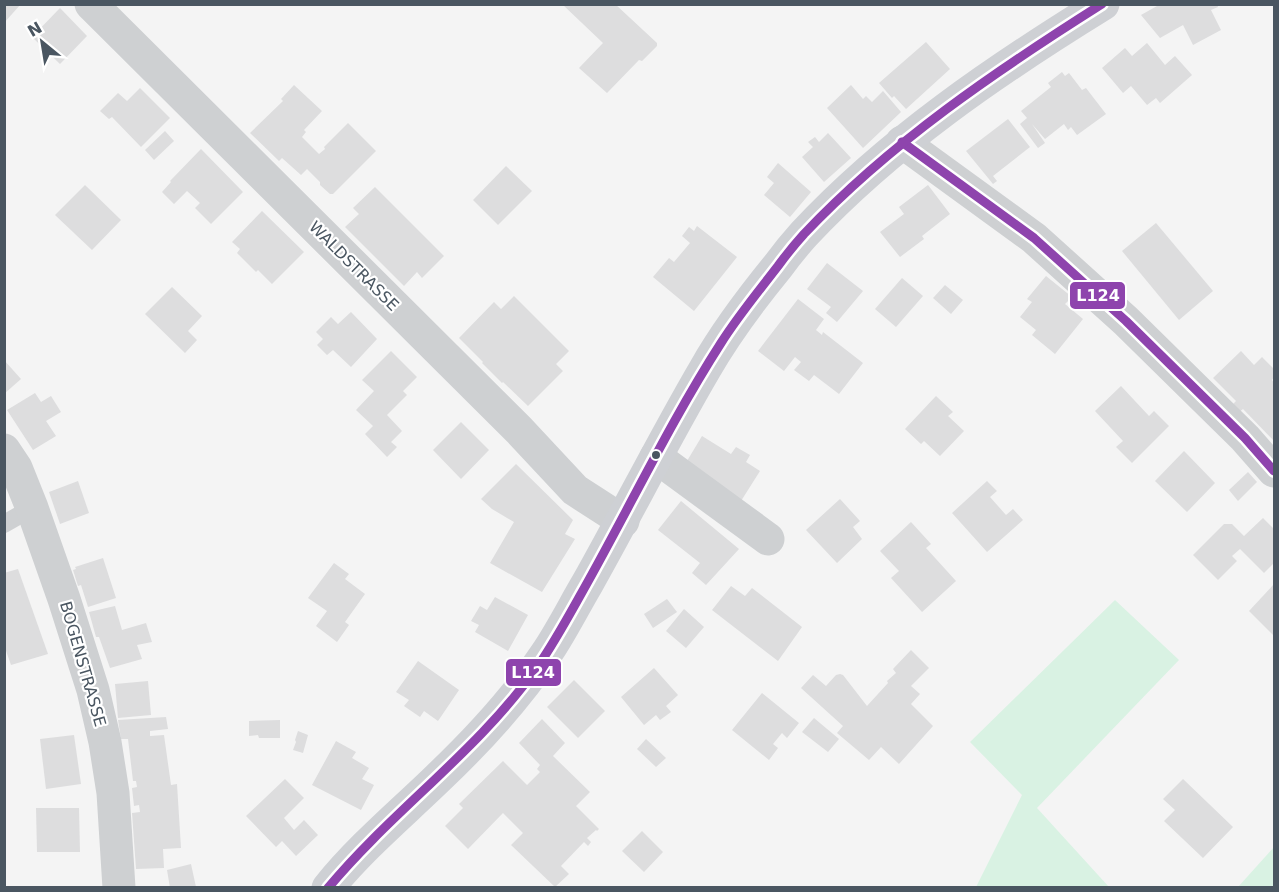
<svg xmlns="http://www.w3.org/2000/svg" width="1279" height="892" viewBox="0 0 1279 892" font-family="'DejaVu Sans',sans-serif">
	<style>
		.green { fill: #d9f2e3 }
		.building { fill: #ddddde }
		.lines { fill: none; stroke-linecap: round; stroke-linejoin: round }
		.lane { stroke: #ced0d2; stroke-width: 18 }
		.street { stroke: #ced0d2; stroke-width: 33 }
		.secondary { stroke: #ced0d4; stroke-width: 33 }
		.bus-1-casing { stroke: #fff; stroke-width: 14 }
		.bus-1 { stroke: #8e44ad; stroke-width: 9 }
		.bus-dot { fill: #4a5661; stroke: #fff; stroke-width: 2 }
		.labels { text-anchor: middle; dominant-baseline: central; stroke-width: 4.5; stroke-linejoin: round; paint-order: stroke }
		.street-label { font-size: 16px; fill: #4a5661; stroke: #fff }
		.line-badge { stroke: #fff; stroke-width: 2 }
		.badge-label { font-size: 16px; text-anchor: middle; font-weight: bold; fill: #fff }
	</style>
	<rect width="100%" height="100%" fill="#f4f4f4"/>
	<g class="green">
		<path d="M1115 600 1179 660 1037 808 1109 887H976L1022 795 970 742Z"/>
		<path d="M1274 847V887H1238Z"/>
	</g>
	<g class="building">
		<path d="M4 4H21L4 23Z"/>
		<path d="M562 4H615L657 43V46L642 61 639 60 607 93 579 68 603 43Z"/>
		<path d="M1157 4H1217L1218 7 1211 10 1221 30 1193 45 1183 25 1160 38 1141 15 1157 6Z"/>
		<path d="M60 8 87 36 60 64 32 37Z"/>
		<path d="M926 42 950 69 906 109 894 96 892 98 879 83Z"/>
		<path d="M1147 43 1165 65 1175 56 1192 75 1160 103 1156 98 1147 105 1131 86 1123 93 1102 68 1125 48 1132 56Z"/>
		<path d="M1062 72 1065 76 1069 73 1082 90 1086 88 1106 114 1077 135 1071 127 1068 130 1064 124 1045 139 1032 124 1045 143 1038 148 1020 124 1027 118 1021 111 1051 87 1048 83Z"/>
		<path d="M294 85 322 111 304 130 306 132 302 137 319 154 325 149 324 147 348 123 376 151 333 194H330L320 185V182L307 169 301 175 282 158 279 161 250 133 283 101 281 99Z"/>
		<path d="M851 85 863 99 866 96 872 102 883 91 901 112 863 148 827 108Z"/>
		<path d="M140 88 170 118 141 147 112 117 109 119 100 111 118 93 127 101Z"/>
		<path d="M1008 119 1030 147 993 176 997 181 993 184 966 151Z"/>
		<path d="M165 131 174 141 154 160 145 150Z"/>
		<path d="M828 133 851 158 824 182 802 157 813 147 808 142 815 137 819 142Z"/>
		<path d="M201 149 243 192 211 224 195 208 200 203 187 191 174 204 162 192 171 182 170 181Z"/>
		<path d="M778 163 811 192 790 217 764 195 774 183 767 177Z"/>
		<path d="M506 166 532 191 498 225 473 200Z"/>
		<path d="M85 185 121 220 92 250 55 215Z"/>
		<path d="M928 185 950 214 922 236 924 239 900 257 880 232 904 214 899 207Z"/>
		<path d="M375 187 444 256 422 278 417 272 404 286 345 227 359 214 353 208Z"/>
		<path d="M262 211 304 252 272 284 258 270 256 272 237 253 240 249 232 242Z"/>
		<path d="M1156 223 1213 291 1179 320 1122 251Z"/>
		<path d="M697 226 737 257 694 311 653 277 669 258 674 262 690 243 682 236 689 227 694 231Z"/>
		<path d="M827 263 863 291 837 322 826 313 831 307 807 289Z"/>
		<path d="M1046 276 1072 297 1065 304 1083 319 1055 354 1032 335 1036 330 1020 317 1032 302 1027 299Z"/>
		<path d="M902 278 923 296 896 327 875 309Z"/>
		<path d="M945 285 963 300 951 314 933 298Z"/>
		<path d="M172 287 202 316 188 331 197 340 185 353 145 314Z"/>
		<path d="M514 296 569 351 556 364 563 371 528 406 503 382 502 383 482 363 483 362 459 338 494 302 501 309Z"/>
		<path d="M798 299 824 319 816 330 822 335 823 332 863 363 839 394 814 375 809 381 794 370 801 362 795 357 784 371 758 351Z"/>
		<path d="M351 312 377 339 351 367 333 350 327 355 317 345 323 339 316 332 331 317 338 324Z"/>
		<path d="M391 351 417 377 403 391 407 395 387 415 402 431 391 442 397 447 387 457 365 434 373 426 356 410 374 391 362 380Z"/>
		<path d="M1241 351 1254 365 1262 357 1274 369V377L1272 380 1274 383V441L1243 409 1238 413 1231 406 1236 401 1213 378Z"/>
		<path d="M4 360 21 379 4 394Z"/>
		<path d="M1121 386 1149 416 1154 411 1169 426 1132 463 1116 447 1123 441 1095 411Z"/>
		<path d="M35 393 41 402 51 396 61 412 46 421 56 436 33 450 7 410Z"/>
		<path d="M936 396 953 412 948 416 964 431 940 456 924 441 921 444 905 429Z"/>
		<path d="M461 422 489 450 461 479 433 450Z"/>
		<path d="M702 436 731 454 736 447 750 455 746 462 760 471 741 501 684 466Z"/>
		<path d="M1184 451 1215 483 1187 512 1155 481Z"/>
		<path d="M516 464 573 520 565 534 575 539 542 592 490 563 514 522 492 509 481 499Z"/>
		<path d="M1248 472 1257 482 1238 501 1229 490Z"/>
		<path d="M78 481 89 513 60 524 49 492Z"/>
		<path d="M987 481 997 491 990 497 1006 515 1013 509 1023 520 987 552 952 513Z"/>
		<path d="M840 499 860 521 853 527 862 539 837 563 806 530Z"/>
		<path d="M681 501 739 549 706 585 692 573 700 563 658 530Z"/>
		<path d="M1263 518 1274 529V563L1264 573 1240 549 1232 556 1237 561 1218 580 1193 555 1224 524H1232L1244 536Z"/>
		<path d="M911 522 931 544 926 548 956 581 922 612 891 578 899 571 880 551Z"/>
		<path d="M103 558 116 598 88 607 81 585 78 586 73 570 76 569 75 567Z"/>
		<path d="M334 563 349 574 345 579 365 594 345 622 349 625 337 642 316 626 327 611 308 598Z"/>
		<path d="M18 569 48 654 11 665 4 645V573Z"/>
		<path d="M1274 584V636L1249 611Z"/>
		<path d="M731 586 745 596 752 588 802 627 778 661 712 610Z"/>
		<path d="M495 597 528 615 508 651 475 632 479 625 471 621 480 606 487 610Z"/>
		<path d="M667 599 677 612 653 628 644 614Z"/>
		<path d="M115 606 122 630 146 623 152 642 137 645 142 659 110 668 99 637H96L89 612Z"/>
		<path d="M684 609 704 627 686 648 666 631Z"/>
		<path d="M911 650 929 668 911 686 920 694 911 704 933 726 899 764 881 747 869 760 837 733 843 726 801 688 813 675 826 686 836 675 840 674 843 675 867 706 888 683 887 681 896 673 893 669Z"/>
		<path d="M418 661 459 690 438 721 424 711 420 717 404 706 409 700 396 692Z"/>
		<path d="M654 668 678 695 666 706 671 712 660 720 656 715 644 725 621 697Z"/>
		<path d="M574 680 605 711 578 738 547 707Z"/>
		<path d="M148 681 151 715 118 718 115 684Z"/>
		<path d="M762 693 799 723 787 738 782 733 773 744 778 748 769 760 732 730Z"/>
		<path d="M166 717 168 729 150 731V736L164 735 171 785 177 784 181 848 163 849 164 868 136 869 132 813 140 812 139 805 134 806 132 788 137 787 136 781H133L128 739H121L118 720Z"/>
		<path d="M814 718 839 739 828 752 802 732Z"/>
		<path d="M542 719 565 743 553 756 590 792 576 806 599 829 597 831 596 830 587 838 591 842 588 846 584 842 561 866 569 874 555 887 511 845 523 833 503 813 468 849 445 826 463 808 459 804 503 761 527 785 540 772 537 769 540 765 519 743Z"/>
		<path d="M280 720V738H259L258 735 249 736V721Z"/>
		<path d="M298 731 308 735 303 753 293 750 296 742 295 740Z"/>
		<path d="M74 735 81 784 46 789 40 739Z"/>
		<path d="M646 739 666 758 656 767 637 749Z"/>
		<path d="M336 741 356 752 352 758 369 768 362 779 374 785 361 810 312 785Z"/>
		<path d="M285 779 304 798 284 818 294 830 304 820 318 835 296 856 282 841 276 847 246 816Z"/>
		<path d="M1183 779 1233 827 1203 858 1164 821 1175 810 1163 799Z"/>
		<path d="M36 808H79L80 852H37Z"/>
		<path d="M642 831 663 852 644 872 622 851Z"/>
		<path d="M191 864 196 887 170 888 167 870Z"/>
	</g>
	<g class="lines">
		<path class="lane" d="M4 524 32 508"/>
		<g class="street">
			<path d="M91 4 519 430 575 490 623 521"/>
			<path d="M902 142 1034 238 1126 321 1245 438 1274 471"/>
			<path d="M4 450 16 468 32 508 64 599 93 690 105 742 113 793 119 888"/>
			<path d="M656 457 768 539"/>
		</g>
		<path class="secondary" d="M328 888C360 848 402 813 438 778 479 739 517 698 548 651 562 630 574 606 587 584 627 513 664 439 705 369 726 332 751 299 778 266 786 255 795 244 804 234 890 142 996 70 1103 4"/>
		<defs>
			<g id="bus-1">
				<path d="M902 142 1034 238 1126 321 1245 438 1274 471"/>
				<path d="M328 888C394 809 479 750 538 666 554 643 567 619 581 594 628 511 669 424 721 343 738 316 758 292 778 266 786 255 795 244 804 234 891 142 996 71 1102 4"/>
			</g>
		</defs>
		<use href="#bus-1" class="bus-1-casing"/>
		<use href="#bus-1" class="bus-1"/>
	</g>
	<circle class="bus-dot" cx="656" cy="455" r="5"/>
	<g class="labels">
		<g class="street-label">
			<text transform="translate(354 266) rotate(45)">WALDSTRASSE</text>
			<text transform="translate(83 664) rotate(74)">BOGENSTRASSE</text>
		</g>
	</g>
	<g class="line-badge">
		<rect x="1069" y="281" width="57" height="29" rx="6" fill="#8e44ad"/>
		<rect x="505" y="658" width="57" height="29" rx="6" fill="#8e44ad"/>
	</g>
	<g class="badge-label">
		<text x="1098" y="301">L124</text>
		<text x="533" y="678">L124</text>
	</g>
	<rect width="1279" height="892" fill="none" stroke="#4a5661" stroke-width="12"/>
	<g transform="translate(42 42) rotate(330)" stroke="#ffffff" stroke-width="4.5" paint-order="stroke">
	<path d="M0-4.5L10 22L0 15L-10 22Z" fill="#4a5661"/>
	<text y="-9" font-size="16" font-weight="bold" text-anchor="middle" fill="#4a5661">N</text>
	</g>
</svg>
